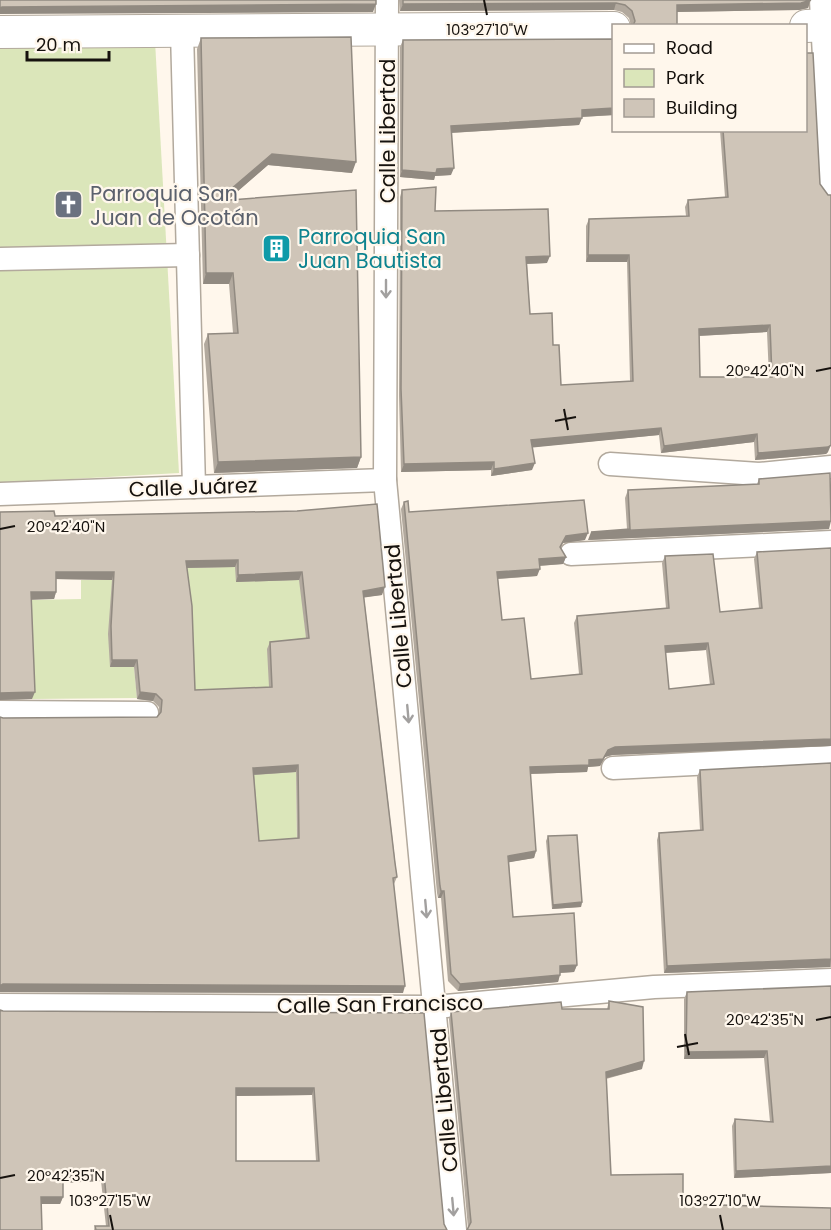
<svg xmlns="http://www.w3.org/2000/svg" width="831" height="1230" viewBox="0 0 831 1230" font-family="Poppins,sans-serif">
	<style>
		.green { fill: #dbe6ba }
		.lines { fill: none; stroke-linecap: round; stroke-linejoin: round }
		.street-casing { stroke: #b2a99d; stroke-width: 25 }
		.secondary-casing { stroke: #b2a99d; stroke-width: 34 }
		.street { stroke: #fff; stroke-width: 22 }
		.secondary { stroke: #fff; stroke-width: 32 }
		.wall { fill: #b2a99e; fill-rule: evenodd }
		.shaded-wall { fill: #918a81 }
		.building { fill: #cfc5b8; stroke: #918a81; stroke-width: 1.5; fill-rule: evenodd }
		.oneway { stroke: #a2a09f }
		.ticks { fill: none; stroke: #16120e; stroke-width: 2 }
		.labels { text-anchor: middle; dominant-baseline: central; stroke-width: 4.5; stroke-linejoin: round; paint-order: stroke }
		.street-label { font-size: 21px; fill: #16120e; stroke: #fff7ec }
		.worship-label { font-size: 21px; fill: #5b616d; stroke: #fff7ec; text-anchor: start }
		.culture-label { font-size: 21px; fill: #0d838f; stroke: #fff7ec; text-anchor: start }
		.ticks-label { font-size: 15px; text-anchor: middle; fill: #16120e; stroke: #fff7ec; stroke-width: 4.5; stroke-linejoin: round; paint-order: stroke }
	</style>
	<rect width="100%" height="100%" fill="#fff7ec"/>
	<g class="green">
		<path d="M155 41 179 473 0 483V42Z"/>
		<path d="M222 519 300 580 307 645 270 694 193 698 183 568 225 567Z"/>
		<path d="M81 580H112L110 667H134L137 698 32 699 29 600 81 599Z"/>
		<path d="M296 772 297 845 239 849 250 774Z"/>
	</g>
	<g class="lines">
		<defs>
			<g id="street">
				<path d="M387 0 385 480 455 1230"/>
				<path d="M821 0 831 190"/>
				<path d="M182 31 194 487"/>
				<path d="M0 259 188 255"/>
				<path d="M610 464 759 474 831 467"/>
				<path d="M0 494 385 480"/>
				<path d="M571 554 831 542"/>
				<path d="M0 712 147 713"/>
				<path d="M613 768 831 757"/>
				<path d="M0 1005 435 1007 654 987 831 980"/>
			</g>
			<g id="secondary">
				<path d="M806 26 831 25"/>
				<path d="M0 32 614 28"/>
			</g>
		</defs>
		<use href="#street" class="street-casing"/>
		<use href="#secondary" class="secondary-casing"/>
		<use href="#street" class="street"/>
		<use href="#secondary" class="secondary"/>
	</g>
	<g class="wall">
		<path d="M399 0H811L808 8 799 10 677 12V26H631L629 18 622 12 614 10 400 11Z"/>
		<path d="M201 38 352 173 268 165 227 200 361 457 357 468 214 473 204 344 208 334 233 333 229 284H203L197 49Z"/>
		<path d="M614 39V115L582 117 579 125 451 133V175L435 176 434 180 400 177V47L403 40Z"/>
		<path d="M720 130H806L828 452 826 454 755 460 754 442 661 453 659 435 532 447V470L491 476V470L401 472 399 396 400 197 402 190 435 211 547 263 527 264 530 314 553 345 561 385 630 381 627 262H586V226L589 219 686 216 685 207 688 200 725 197ZM767 332 769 377H700L699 336Z"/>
		<path d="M759 479 829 529 588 540 627 529 625 498 628 490 757 484Z"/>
		<path d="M404 502 409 512 585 540 563 543 561 548 566 557 563 564 539 566 537 576 498 579 502 620 531 679 579 674 574 623 577 616 666 608 662 563 665 556 720 612 759 608 754 559 757 552 831 746 612 755 605 757 600 766 588 767 587 772 530 774 536 851 534 858 509 862 513 917 577 965 574 972 560 973 558 982 458 991 448 981 441 898H438L437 893 401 509ZM706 650 710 685 669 689 665 653Z"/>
		<path d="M297 511 382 595 364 597 397 877 394 884 403 993 0 992 3 718 157 717 159 715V707L153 701 137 699 134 667H110L108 634 112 580 56 579V592L54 599H31L32 699 0 700V512L55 516ZM235 567 236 582 299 580 306 638 270 642 267 649 269 687 195 690 187 568ZM296 772 297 838 259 841 254 775Z"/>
		<path d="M831 763V967L664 973 657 840 659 833 700 830 697 777 700 770Z"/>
		<path d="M548 836 582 902 581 907 552 909 546 841Z"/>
		<path d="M831 986V1173L734 1178 732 1126 735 1119 770 1122 764 1058 684 1059V999L687 992Z"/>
		<path d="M609 1001 642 1069 606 1079 611 1175 683 1204 468 1228 449 1019 451 1012 562 1009H607Z"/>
		<path d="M3 1011 424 1013 444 1224 447 1230H94L95 1226H106L101 1181 63 1183V1197L60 1204ZM312 1095 316 1161H236V1096Z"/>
	</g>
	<g class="shaded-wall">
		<path d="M810 1 808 8 799 10 674 12 677 5Z"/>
		<path d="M616 3 614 10 400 11 403 4Z"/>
		<path d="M376 4 373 12 0 14V8L2 7Z"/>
		<path d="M614 108V115L579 117 582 110Z"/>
		<path d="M582 118 579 125 448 133 451 126Z"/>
		<path d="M272 154 356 162 352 173 268 165 214 212 217 201Z"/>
		<path d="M454 168 451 175 435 176 434 180 400 177 402 170Z"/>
		<path d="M588 255H629L627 262H586Z"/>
		<path d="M550 256 547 263 524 264 526 257Z"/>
		<path d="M206 273H233L229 284H203Z"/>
		<path d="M770 325 767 332 696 336 699 329Z"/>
		<path d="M661 428 659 435 528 448 531 440Z"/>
		<path d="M757 434 754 442 661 453 664 446Z"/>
		<path d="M831 445 828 452 826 454 755 460 758 453Z"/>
		<path d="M361 457 357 468 214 473 218 462Z"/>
		<path d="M494 462 491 470 401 472 404 464Z"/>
		<path d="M535 463 532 470 491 476 494 469Z"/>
		<path d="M831 521 829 529 588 540 591 532Z"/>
		<path d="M588 533 585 540 563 543 558 554 566 536Z"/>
		<path d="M566 557 563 564 536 566 539 559Z"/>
		<path d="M238 560 235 567 183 568 186 561Z"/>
		<path d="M540 569 537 576 494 579 497 572Z"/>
		<path d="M56 572H114L112 580 53 579Z"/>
		<path d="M302 572 299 580 236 582 238 575Z"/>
		<path d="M385 587 382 595 361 598 363 591Z"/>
		<path d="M31 592H56L54 599 28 600Z"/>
		<path d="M708 643 706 650 662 653 665 646Z"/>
		<path d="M112 660H137L134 667H110Z"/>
		<path d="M35 692 32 699 0 700V693Z"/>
		<path d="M140 692 156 694 153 701 137 699Z"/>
		<path d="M831 739V746L612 755 605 757 600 766 588 767 587 772 527 774 530 767 589 760 615 747Z"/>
		<path d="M298 765 296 772 250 775 253 768Z"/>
		<path d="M536 851 534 858 505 863 508 856Z"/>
		<path d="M441 891H444L441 898H438Z"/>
		<path d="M582 902 581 907 552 909 553 905Z"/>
		<path d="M831 959 830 967 664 973 667 966Z"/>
		<path d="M577 965 574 972 558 973 560 966Z"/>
		<path d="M560 975 558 982 458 991 460 984Z"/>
		<path d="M3 984 405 986 403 993 0 992V986Z"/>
		<path d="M767 1051 764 1058 684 1059 686 1052Z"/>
		<path d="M644 1061 642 1069 603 1079 606 1072Z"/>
		<path d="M236 1088H314L312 1095 233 1096Z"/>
		<path d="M831 1166V1173L734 1178 736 1171Z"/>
		<path d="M104 1174 101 1181 60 1183 63 1176Z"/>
		<path d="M41 1197H63L60 1204H39Z"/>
	</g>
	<g class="building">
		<path d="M0 0H376V4L2 7 0 8Z"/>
		<path d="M403 0H811L801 3 677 5V26H633L635 21 632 11 625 5 616 3 403 4Z"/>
		<path d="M351 37 356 162 272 154 217 201 356 190 361 457 218 462 208 334 238 333 233 273H206L201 38Z"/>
		<path d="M614 39V108L582 110V118L451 126 454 168 437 169 436 173 402 170 403 40Z"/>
		<path d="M806 53H813L820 184 828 195H831V445L828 447 758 453 757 434 664 446 661 428 531 440 535 463 494 469V462L404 464 401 389 402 190 436 187 435 211 548 209 550 256 526 257 530 314 552 313 553 345H559L561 385 633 381 629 255H588L589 219 689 216 688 200 728 197 723 130H806ZM770 325 772 377H700L699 329Z"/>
		<path d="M830 473 831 521 591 532 630 529 628 490 759 484V479Z"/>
		<path d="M584 500 588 533 566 536 560 547 566 557 539 559 540 569 497 572 502 620 524 618 531 679 582 674 577 616 669 608 665 556 713 554 720 612 762 608 757 552 831 548V739L615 747 608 750 603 759 589 760V765L530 767 536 851 508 856 513 917 574 913 577 965 560 966V975L460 984 451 974 444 891H441L440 886 404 502 408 501 409 512ZM708 643 714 684 669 689 665 646Z"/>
		<path d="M377 504 385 587 363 591 395 863 397 877 393 878 405 986 3 984 0 986V717L3 718 157 717 161 712 162 700 156 694 140 692 137 660H112L111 626 114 572H56V592H31L35 692 0 693V512L54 511 55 516 297 511ZM238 560V575L302 572 309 638 270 642 272 687 195 690 192 606 186 561ZM298 765 299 838 259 841 253 768Z"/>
		<path d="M831 763V959L667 966 659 833 703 830 700 770Z"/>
		<path d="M577 835 582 902 553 905 548 836Z"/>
		<path d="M831 986V1166L736 1171 735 1119 773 1122 767 1051 686 1052 687 992Z"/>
		<path d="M609 1001 643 1007 644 1061 606 1072 611 1175 683 1174V1204L831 1208V1230H467L471 1222 451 1012 561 1002 562 1009H609Z"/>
		<path d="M0 1010 3 1011 424 1013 444 1224 447 1230H96L95 1226H109L104 1174 63 1176V1197H41L42 1230H0ZM236 1088H314L319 1161H236Z"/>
	</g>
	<defs><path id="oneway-shaft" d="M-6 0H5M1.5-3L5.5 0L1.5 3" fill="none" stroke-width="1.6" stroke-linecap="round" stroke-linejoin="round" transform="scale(1.5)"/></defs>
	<g class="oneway">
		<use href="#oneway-shaft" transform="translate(386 289) rotate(90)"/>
		<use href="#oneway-shaft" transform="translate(408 714) rotate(85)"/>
		<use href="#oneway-shaft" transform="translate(426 909) rotate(85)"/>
		<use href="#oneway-shaft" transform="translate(453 1207) rotate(85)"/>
	</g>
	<path class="ticks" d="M484 0 487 15M816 371 831 368M564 409 568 430M555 421 576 417M0 529 15 526M816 1020 831 1017M685 1034 689 1055M677 1047 698 1043M0 1178 15 1175M110 1215 113 1230M720 1215 723 1230"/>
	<defs>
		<symbol id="church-square" viewBox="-11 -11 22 22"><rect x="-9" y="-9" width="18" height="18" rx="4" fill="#6b7280" stroke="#fff7ec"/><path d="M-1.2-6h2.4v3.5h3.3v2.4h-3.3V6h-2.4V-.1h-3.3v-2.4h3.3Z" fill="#fff"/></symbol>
		<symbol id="building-square" viewBox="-11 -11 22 22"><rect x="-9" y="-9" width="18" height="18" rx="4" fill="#0f9aa8" stroke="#fff7ec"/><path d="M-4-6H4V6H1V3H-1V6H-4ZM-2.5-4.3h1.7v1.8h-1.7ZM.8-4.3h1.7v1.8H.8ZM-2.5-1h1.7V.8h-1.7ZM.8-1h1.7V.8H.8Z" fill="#fff"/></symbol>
	</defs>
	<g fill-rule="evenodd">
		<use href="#church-square" x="52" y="188" width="33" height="33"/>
		<use href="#building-square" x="260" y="232" width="33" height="33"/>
	</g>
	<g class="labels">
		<g class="street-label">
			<text transform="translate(387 131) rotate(-90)">Calle Libertad</text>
			<text transform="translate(193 487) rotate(-2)">Calle Juárez</text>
			<text transform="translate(398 616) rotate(-95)">Calle Libertad</text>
			<text transform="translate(380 1004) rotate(-1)">Calle San Francisco</text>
			<text transform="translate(444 1100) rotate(-95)">Calle Libertad</text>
		</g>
		<g class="worship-label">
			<text x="90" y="193">Parroquia San<tspan x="90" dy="24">Juan de Ocotán</tspan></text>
		</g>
		<g class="culture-label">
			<text x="298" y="236">Parroquia San<tspan x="298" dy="24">Juan Bautista</tspan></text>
		</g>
	</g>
	<g class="ticks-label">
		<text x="487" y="35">103°27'10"W</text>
		<text x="765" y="376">20°42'40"N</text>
		<text x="66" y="532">20°42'40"N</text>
		<text x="765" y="1025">20°42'35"N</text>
		<text x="66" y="1181">20°42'35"N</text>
		<text x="110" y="1206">103°27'15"W</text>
		<text x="720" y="1206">103°27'10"W</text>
	</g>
	<rect x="612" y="24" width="195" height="108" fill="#fff7ec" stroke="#a29b93" stroke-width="1.5"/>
	<rect x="624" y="44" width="30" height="9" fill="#ffffff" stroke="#a29b93" stroke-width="1.5"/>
	<text x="666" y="54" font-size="18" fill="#16120e">Road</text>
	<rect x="624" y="69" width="30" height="18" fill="#dbe6ba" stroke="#a29b93" stroke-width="1.5"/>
	<text x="666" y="84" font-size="18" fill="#16120e">Park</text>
	<rect x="624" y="99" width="30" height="18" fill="#cfc5b8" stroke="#a29b93" stroke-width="1.5"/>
	<text x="666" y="114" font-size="18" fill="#16120e">Building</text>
	<path d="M27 51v9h82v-9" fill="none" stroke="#16120e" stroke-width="3"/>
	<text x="36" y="51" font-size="18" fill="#16120e" stroke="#fff7ec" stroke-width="4.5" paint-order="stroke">20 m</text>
</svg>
